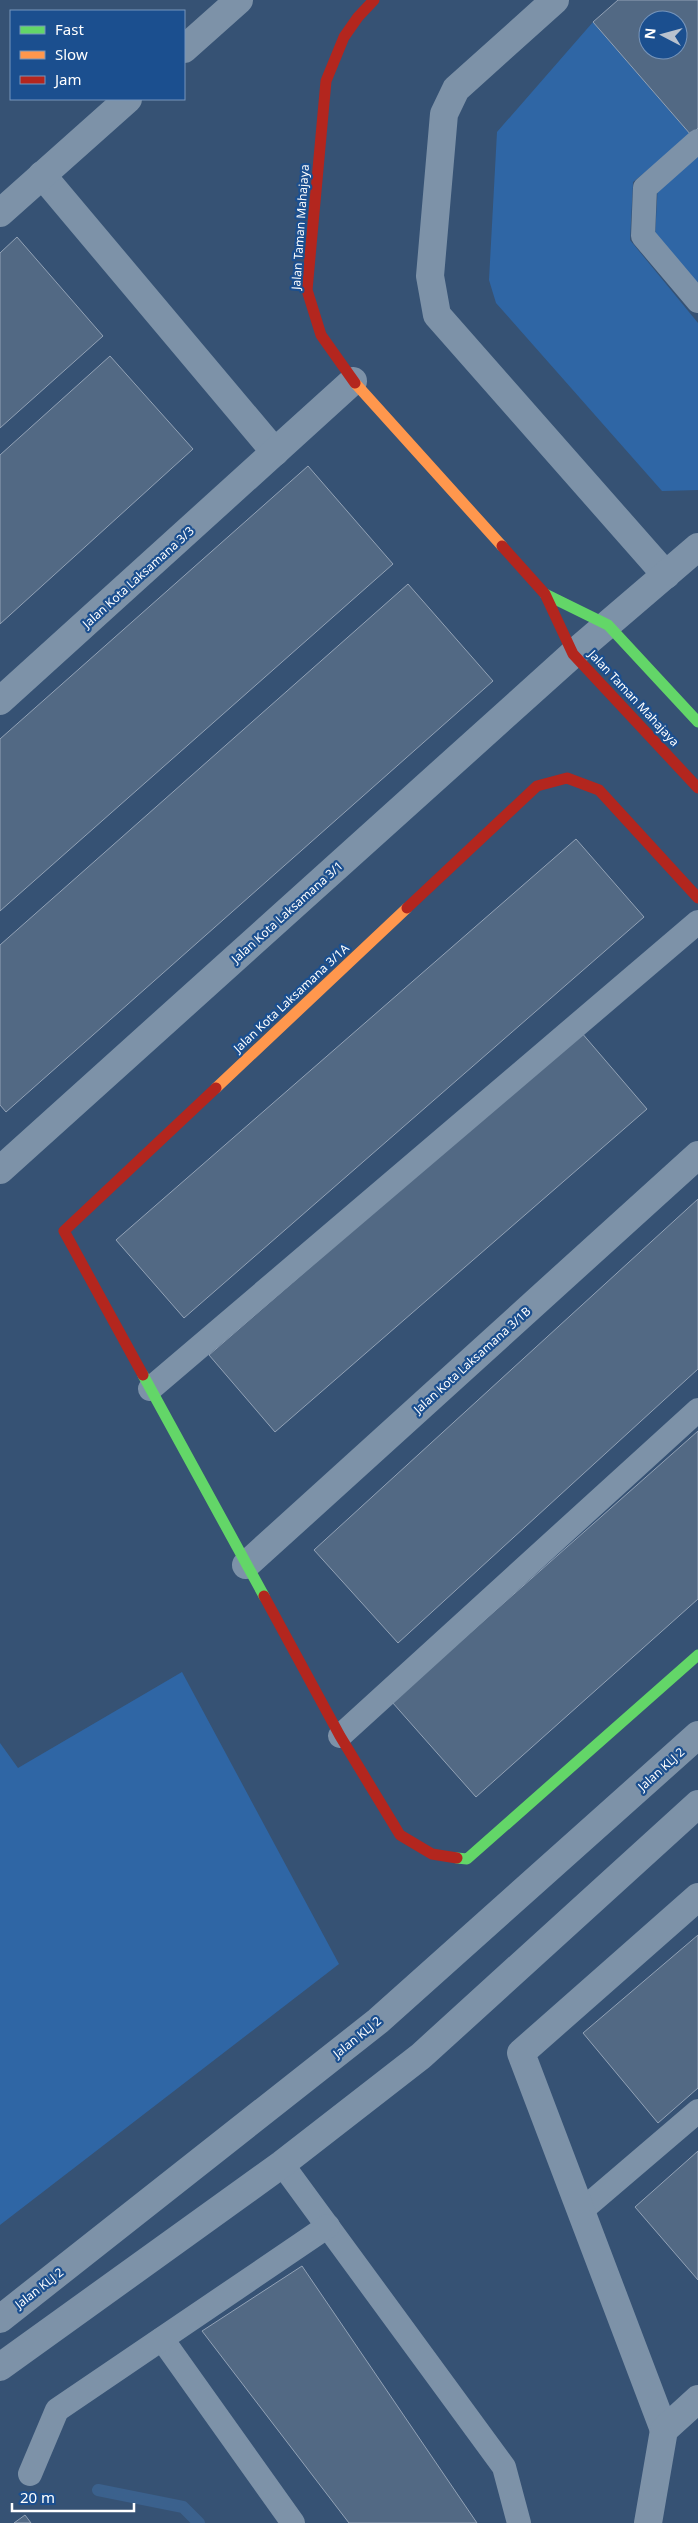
<svg xmlns="http://www.w3.org/2000/svg" width="698" height="2523" viewBox="0 0 698 2523" font-family="'Noto Sans',sans-serif">
	<style>
		.green { fill: #2f66a5 }
		.lines { fill: none; stroke-linecap: round; stroke-linejoin: round }
		.stream { stroke: #3b618d; stroke-width: 12 }
		.building { fill: #526984; stroke: #92a2b6; fill-rule: evenodd }
		.lane { stroke: #7d92a8; stroke-width: 24 }
		.street { stroke: #7d92a8; stroke-width: 28 }
		.fast { stroke: #63d668; stroke-width: 11 }
		.slow { stroke: #ff974d; stroke-width: 11 }
		.jam { stroke: #b3261e; stroke-width: 11 }
		.labels { text-anchor: middle; dominant-baseline: central; stroke-width: 4.5; stroke-linejoin: round; paint-order: stroke }
		.street-label { font-size: 12px; fill: #fff; stroke: #1b4f8f }
	</style>
	<rect width="100%" height="100%" fill="#365274"/>
	<g class="green">
		<path d="M593 22 691 135 633 182 630 240 698 323V490L662 491 496 303 489 280 497 132Z"/>
		<path d="M698 149V283L655 237 658 183Z"/>
		<path d="M182 1672 339 1964 0 2225V1743L18 1768Z"/>
	</g>
	<g class="lines">
		<path class="stream" d="M98 2490 183 2507 199 2523"/>
	</g>
	<g class="building">
		<path d="M618 0H698V128L691 135 593 22ZM648 20H678V50H648Z"/>
		<path d="M17 237 103 336 0 428V253Z"/>
		<path d="M110 356 193 449 0 624V455Z"/>
		<path d="M308 466 393 564 0 911V739Z"/>
		<path d="M408 584 493 681 6 1112 0 1105V945Z"/>
		<path d="M576 839 644 917 184 1318 116 1240Z"/>
		<path d="M581 1032 647 1109 275 1432 209 1355Z"/>
		<path d="M698 1199V1369L398 1643 314 1550Z"/>
		<path d="M698 1431V1599L476 1797 392 1702Z"/>
		<path d="M698 1935V2088L658 2123 583 2033Z"/>
		<path d="M698 2151V2280L635 2207Z"/>
		<path d="M302 2266 477 2523H349L202 2331Z"/>
		<path d="M25 2515 31 2523H14Z"/>
	</g>
	<g class="lines">
		<g class="lane">
			<path d="M698 141 645 188 643 236 698 301"/>
			<path d="M150 1389 698 922"/>
			<path d="M340 1736 698 1410"/>
			<path d="M282 2164 504 2467 519 2523"/>
			<path d="M581 2211 698 2111"/>
			<path d="M162 2339 293 2523"/>
			<path d="M30 2474 57 2410 328 2226"/>
		</g>
		<g class="street">
			<path d="M555 0 456 89 444 114 430 276 437 315 666 575"/>
			<path d="M184 49 239 0"/>
			<path d="M42 175 275 452"/>
			<path d="M0 213 128 99"/>
			<path d="M0 701 353 381"/>
			<path d="M0 1170 573 654 698 547"/>
			<path d="M246 1565 698 1155"/>
			<path d="M0 2319 378 2021 698 1735"/>
			<path d="M0 2367 282 2164 421 2056 698 1804"/>
			<path d="M664 2430 521 2053 698 1897"/>
			<path d="M648 2523 664 2430 698 2399"/>
		</g>
		<g class="fast">
			<path d="M545 594 608 625 698 722"/>
			<path d="M143 1375 264 1596"/>
			<path d="M457 1858 467 1859 698 1655"/>
		</g>
		<g class="slow">
			<path d="M355 383 502 546"/>
			<path d="M216 1088 407 908"/>
		</g>
		<g class="jam">
			<path d="M355 383 321 335 307 290 326 81 344 37 358 17 374 0"/>
			<path d="M502 546 545 594 573 654 698 788"/>
			<path d="M407 908 537 786 567 778 599 790 698 898"/>
			<path d="M143 1375 64 1231 216 1088"/>
			<path d="M264 1596 340 1736 400 1835 432 1854 457 1858"/>
		</g>
	</g>
	<g class="labels">
		<g class="street-label">
			<text transform="translate(300 227) rotate(-86)">Jalan Taman Mahajaya</text>
			<text transform="translate(138 577) rotate(-42)">Jalan Kota Laksamana 3/3</text>
			<text transform="translate(634 698) rotate(47)">Jalan Taman Mahajaya</text>
			<text transform="translate(287 912) rotate(-42)">Jalan Kota Laksamana 3/1</text>
			<text transform="translate(291 998) rotate(-43)">Jalan Kota Laksamana 3/1A</text>
			<text transform="translate(472 1360) rotate(-42)">Jalan Kota Laksamana 3/1B</text>
			<text transform="translate(661 1769) rotate(-42)">Jalan KLJ 2</text>
			<text transform="translate(357 2037) rotate(-39)">Jalan KLJ 2</text>
			<text transform="translate(39 2288) rotate(-38)">Jalan KLJ 2</text>
		</g>
	</g>
	<rect x="10" y="10" width="175" height="90" fill="#1b4f8f" stroke="#7695bc"/>
	<rect x="20" y="26" width="25" height="8" fill="#63d668" stroke="#7695bc"/>
	<text x="55" y="35" font-size="15" fill="#ffffff">Fast</text>
	<rect x="20" y="51" width="25" height="8" fill="#ff974d" stroke="#7695bc"/>
	<text x="55" y="60" font-size="15" fill="#ffffff">Slow</text>
	<rect x="20" y="76" width="25" height="8" fill="#b3261e" stroke="#7695bc"/>
	<text x="55" y="85" font-size="15" fill="#ffffff">Jam</text>
	<g transform="translate(663 35) rotate(276)"><circle r="24" fill="#1b4f8f" stroke="#7695bc"/>
	<path d="M0-4L9 19L0 12L-9 19Z" fill="#b9c2ce"/>
	<text y="-8" font-size="14" font-weight="bold" text-anchor="middle" fill="#ffffff">N</text>
	</g>
	<path d="M12 2503v8h122v-8" fill="none" stroke="#ffffff" stroke-width="2.5"/>
	<text x="20" y="2503" font-size="15" fill="#ffffff" stroke="#1b4f8f" stroke-width="4" paint-order="stroke">20 m</text>
</svg>
